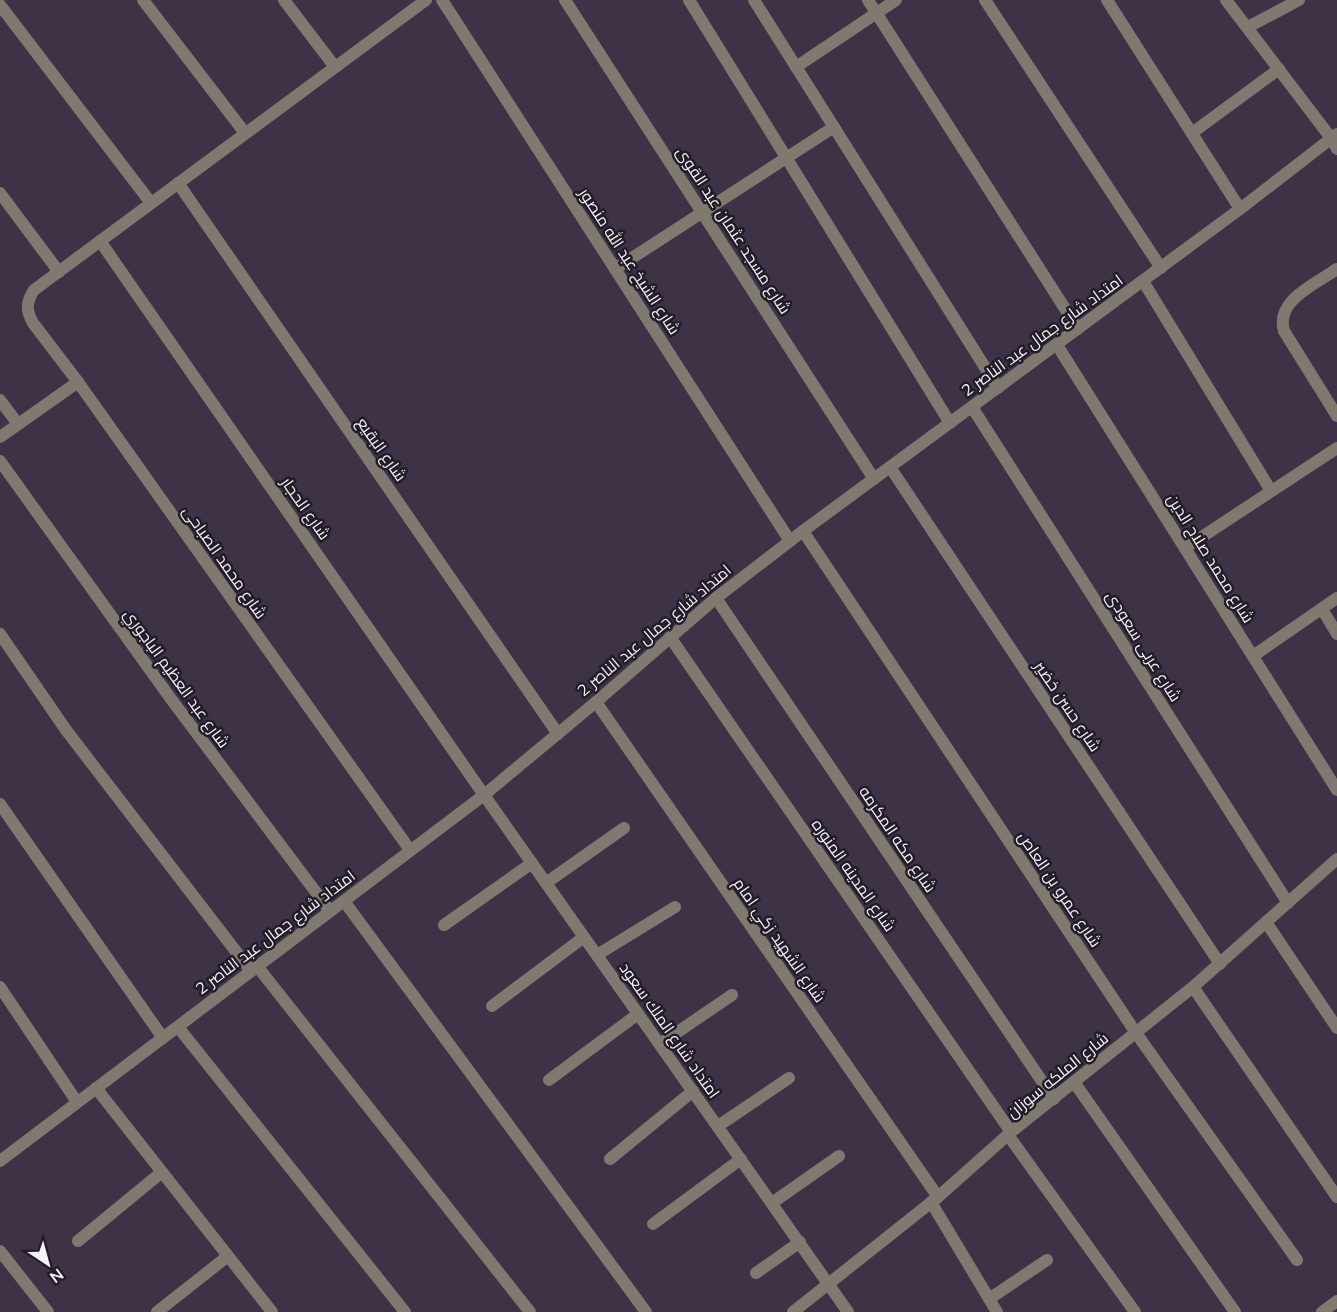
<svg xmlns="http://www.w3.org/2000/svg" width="1337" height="1312" viewBox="0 0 1337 1312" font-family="Mulish,Cairo,sans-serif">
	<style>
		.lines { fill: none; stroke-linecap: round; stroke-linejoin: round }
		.street { stroke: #80796f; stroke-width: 12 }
		.labels { text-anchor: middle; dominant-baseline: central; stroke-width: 5; stroke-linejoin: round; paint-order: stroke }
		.street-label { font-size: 16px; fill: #f8f0fd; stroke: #221c26 }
	</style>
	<rect width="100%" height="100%" fill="#3e3246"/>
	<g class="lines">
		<g class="street">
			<path d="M143 0 245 133"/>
			<path d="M284 0 335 67"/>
			<path d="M442 0 790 541"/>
			<path d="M565 0 874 479"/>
			<path d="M689 0 950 423"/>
			<path d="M754 0 998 388"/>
			<path d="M868 0 1078 329"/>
			<path d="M985 0 1161 268"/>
			<path d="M1107 0 1240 209"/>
			<path d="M1226 0 1331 138 1337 149"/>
			<path d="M0 5 151 203"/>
			<path d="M1248 27 1299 0"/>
			<path d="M796 67 896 0"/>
			<path d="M1192 133 1279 69"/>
			<path d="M178 183 558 734"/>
			<path d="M0 193 59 272"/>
			<path d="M100 241 484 795 848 1312"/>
			<path d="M615 269 834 127"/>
			<path d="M1337 269C1316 284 1275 300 1284 331L1337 416"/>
			<path d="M1143 281 1271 491"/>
			<path d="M1057 345 1337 790"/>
			<path d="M0 400 18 424"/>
			<path d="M972 407 1288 903"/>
			<path d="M0 437 78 382"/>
			<path d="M0 461 171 699 330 911"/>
			<path d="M890 467 1220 964"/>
			<path d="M803 531 1136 1033 1297 1260"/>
			<path d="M1185 548 1337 448"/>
			<path d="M716 598 1054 1099"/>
			<path d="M1322 609 1337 634"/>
			<path d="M0 634 66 730 251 971"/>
			<path d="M670 637 1011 1132"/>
			<path d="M1253 656 1337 598"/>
			<path d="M596 702 938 1197"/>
			<path d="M0 804 163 1038"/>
			<path d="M410 850 78 382 33 323C26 311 26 302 34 290L426 0"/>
			<path d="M546 883 624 828"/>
			<path d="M344 901 646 1312"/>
			<path d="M1266 922 1337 1028"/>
			<path d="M444 925 532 863"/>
			<path d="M597 955 675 907"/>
			<path d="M257 966 530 1312"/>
			<path d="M0 987 77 1102"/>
			<path d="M1193 987 1337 1197"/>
			<path d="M492 1006 584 937"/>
			<path d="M178 1027 405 1312"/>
			<path d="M660 1044 732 995"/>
			<path d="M549 1080 638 1014"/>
			<path d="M1074 1082 1235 1312"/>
			<path d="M96 1088 272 1312"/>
			<path d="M718 1126 789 1078"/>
			<path d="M1008 1135 1135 1312"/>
			<path d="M610 1159 693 1091"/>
			<path d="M0 1161 484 795 596 702 716 598 803 531 1240 209 1337 134"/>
			<path d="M931 1202 997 1312"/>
			<path d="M772 1203 839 1156"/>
			<path d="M653 1224 741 1159"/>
			<path d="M78 1241 162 1172"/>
			<path d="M0 1251 48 1312"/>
			<path d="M756 1273 800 1242"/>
			<path d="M989 1299 1047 1260"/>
			<path d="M157 1312 228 1256"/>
			<path d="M793 1312 938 1197 1011 1132 1193 987 1337 859"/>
			<path d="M1322 1312 1337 1301"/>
		</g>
	</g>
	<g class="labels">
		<g class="street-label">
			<text transform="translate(734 230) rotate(57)">شارع مسجد عثمان عبد القوى</text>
			<text transform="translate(630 261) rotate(57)">شارع الشيخ عبد الله منصور</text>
			<text transform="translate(1042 335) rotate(-36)">امتداد شارع جمال عبد الناصر 2</text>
			<text transform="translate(382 449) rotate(55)">شارع البقيع</text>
			<text transform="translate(306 508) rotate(55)">شارع الحجار</text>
			<text transform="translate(1211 558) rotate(58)">شارع محمد صلاح الدين</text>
			<text transform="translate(225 562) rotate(55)">شارع محمد الصباحى</text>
			<text transform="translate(654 630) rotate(-40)">امتداد شارع جمال عبد الناصر 2</text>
			<text transform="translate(1144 646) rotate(58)">شارع عربى سعودى</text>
			<text transform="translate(177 678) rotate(54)">شارع عبد العظيم الباجوري</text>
			<text transform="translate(1068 706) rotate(56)">شارع حسن خضير</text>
			<text transform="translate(898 839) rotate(56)">شارع مكه المكرمه</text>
			<text transform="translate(854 875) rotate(55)">شارع المدينه المنوره</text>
			<text transform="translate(1060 889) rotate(56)">شارع عمرو بن العاص</text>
			<text transform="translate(275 932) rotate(-37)">امتداد شارع جمال عبد الناصر 2</text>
			<text transform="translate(780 940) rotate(55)">شارع الشهيد زكي امام</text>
			<text transform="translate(670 1030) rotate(55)">امتداد شارع الملك سعود</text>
			<text transform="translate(1057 1075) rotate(-39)">شارع الملكه سوزان</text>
		</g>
	</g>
	<g transform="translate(48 1264) rotate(144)" stroke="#221c26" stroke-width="4.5" paint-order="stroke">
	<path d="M0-4.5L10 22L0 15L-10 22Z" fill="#f8f0fd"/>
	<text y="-9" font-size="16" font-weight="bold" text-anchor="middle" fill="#f8f0fd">N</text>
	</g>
</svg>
